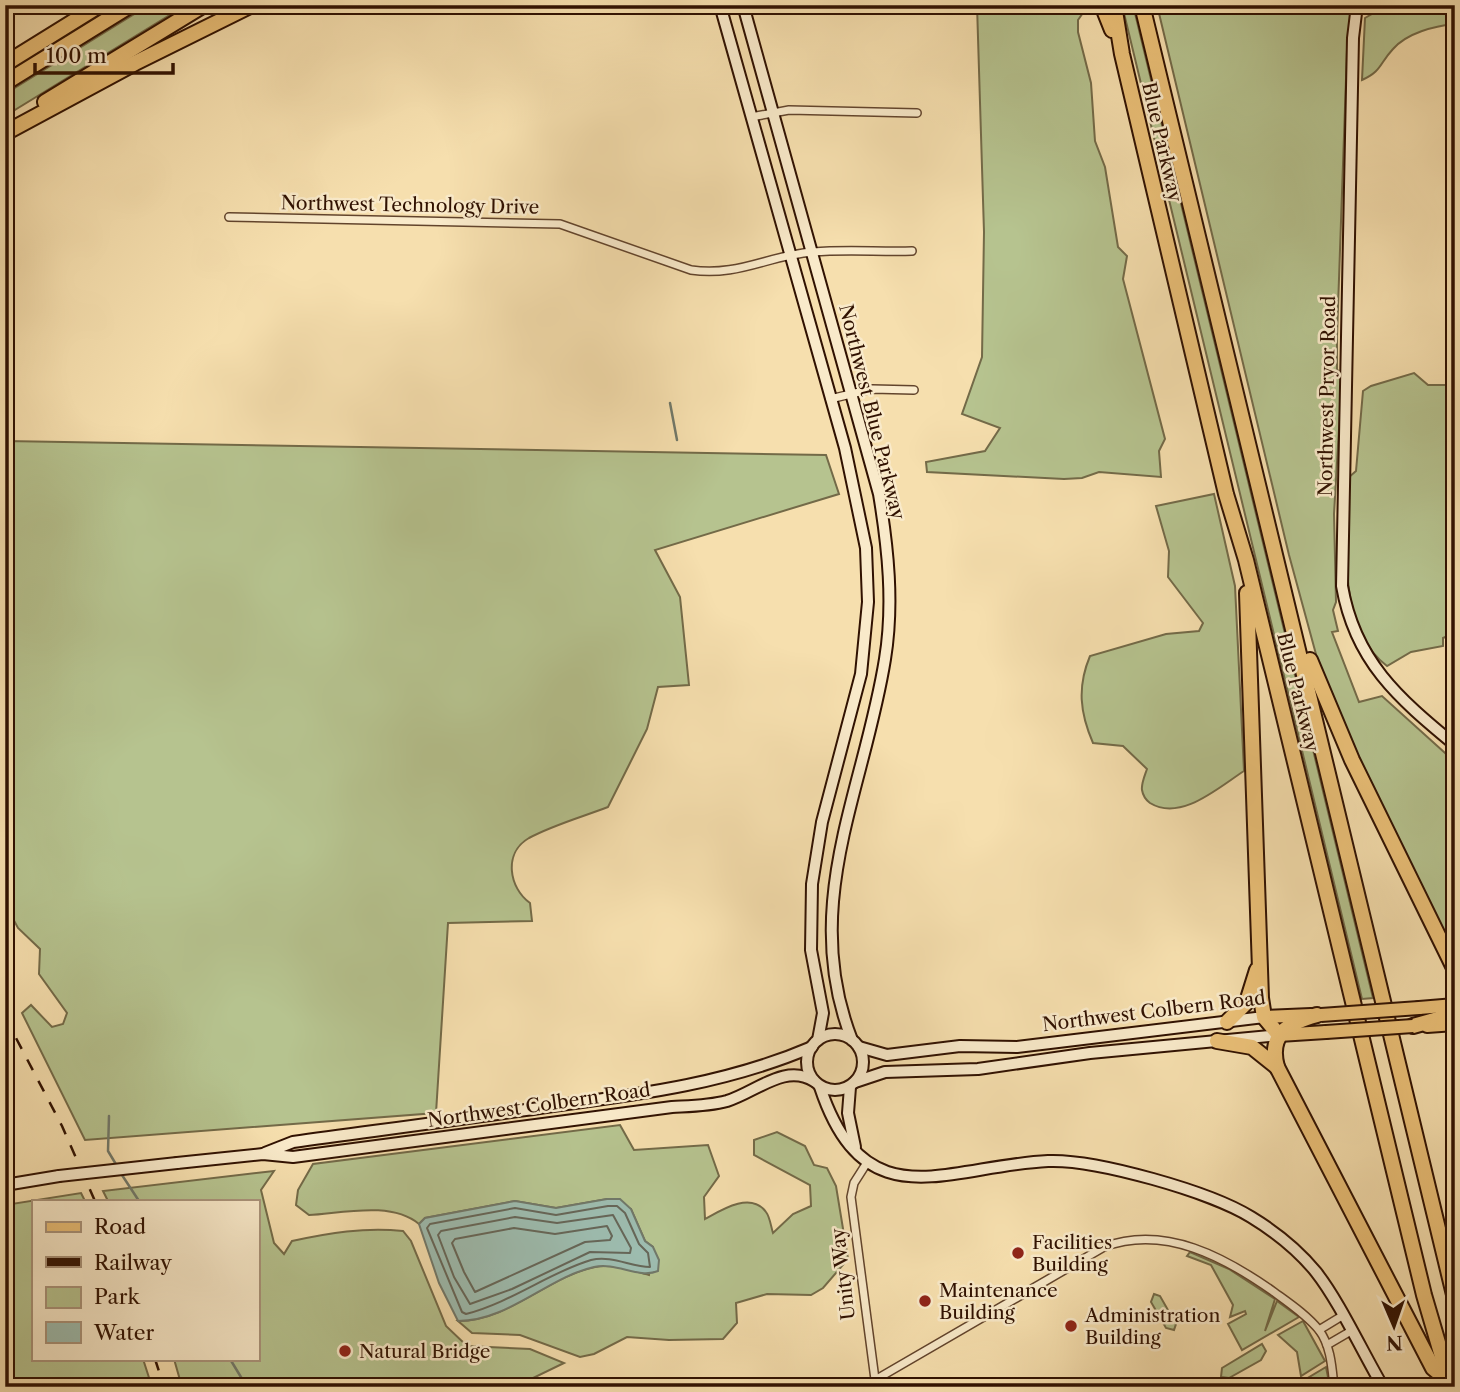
<svg xmlns="http://www.w3.org/2000/svg" width="1460" height="1392" viewBox="0 0 1460 1392" font-family="'Libre Caslon Text',serif">
	<style>
		.green { fill: #b6c38f; stroke: #736a48; stroke-width: 2 }
		.water { fill: #9dbcaf; stroke: #717869; stroke-width: 2 }
		.lines { fill: none; stroke-linecap: round; stroke-linejoin: round }
		.shore { stroke: #666658; stroke-width: 2 }
		.stream { stroke: #717869; stroke-width: 2.5 }
		.street-casing { stroke: #62442c; stroke-width: 10 }
		.secondary-casing { stroke: #301101; stroke-width: 14 }
		.primary-casing { stroke: #301101; stroke-width: 16 }
		.highway-casing { stroke: #301101; stroke-width: 18 }
		.street { stroke: #f9eaca; stroke-width: 7 }
		.secondary { stroke: #f9eaca; stroke-width: 10 }
		.primary { stroke: #ebc077; stroke-width: 12 }
		.highway { stroke: #ebc077; stroke-width: 14 }
		.rail { stroke: #301101; stroke-width: 2.5; stroke-dasharray: 12 12; stroke-linecap: butt }
		.secondary-bridge-casing { stroke: #301101; stroke-width: 14; stroke-linecap: butt }
		.primary-bridge-casing { stroke: #301101; stroke-width: 16; stroke-linecap: butt }
		.secondary-bridge { stroke: #f9eaca; stroke-width: 10 }
		.primary-bridge { stroke: #ebc077; stroke-width: 12 }
		.poi-dot { fill: #8f2418; stroke: #f9eaca; stroke-width: 2.5 }
		.labels { text-anchor: middle; dominant-baseline: central; stroke-width: 5; stroke-linejoin: round; paint-order: stroke }
		.street-label { font-size: 19px; fill: #301101; stroke: #f9eaca }
		.poi-label { font-size: 19px; fill: #301101; stroke: #f9eaca; text-anchor: start }
	</style>
	<rect width="100%" height="100%" fill="#f6dfae"/>
	<filter id="stains"><feTurbulence type="fractalNoise" baseFrequency=".00286" numOctaves="4"/><feColorMatrix values="0 0 0 0 .2 0 0 0 0 .09 0 0 0 0 .02 0 0 0 .5 -.17"/></filter>
	<radialGradient id="worn" r=".72"><stop offset=".6" stop-color="#630" stop-opacity="0"/><stop offset="1" stop-color="#630" stop-opacity=".3"/></radialGradient>
	<g class="green">
		<path d="M149 5H186L5 116V94Z"/>
		<path d="M977 5H1082L1085 10 1078 20V32L1091 83 1095 141 1105 167 1118 247 1127 256 1123 279 1165 439 1159 451 1161 477 1099 472 1082 478 1064 479 927 472 926 462 985 451 1000 428 962 414 982 357 984 232Z"/>
		<path d="M1122 5H1133L1373 998 1362 999Z"/>
		<path d="M1157 5H1353L1347 50 1337 336V369L1342 378 1334 514 1336 602 1333 610 1338 631 1332 632 1359 702 1382 696 1455 762V955L1368 779 1320 669 1289 555Z"/>
		<path d="M1419 5 1455 7V24C1434 26 1407 33 1393 49 1379 64 1382 71 1362 80L1365 18 1372 14Z"/>
		<path d="M1414 373 1428 385H1455V633L1443 638V646L1411 652 1387 666C1336 628 1346 534 1348 478L1356 471 1363 391 1371 386Z"/>
		<path d="M5 441 826 455 839 494 655 550 680 597 689 685 658 687 647 729 608 807C582 817 553 825 529 838 503 853 509 888 530 903L532 921 448 923 436 1113 85 1140 22 1013 31 1005 52 1027 63 1024 67 1013 39 974 40 949 18 928 5 904Z"/>
		<path d="M1214 494 1235 586 1244 771C1219 787 1181 822 1150 803 1146 800 1143 796 1142 790 1141 784 1145 775 1147 769L1123 746 1093 743C1080 713 1077 687 1090 656L1166 634 1199 631 1203 623 1168 577 1169 551 1156 506Z"/>
		<path d="M620 1125 634 1150 708 1145 719 1176 704 1197 705 1219C721 1210 751 1191 766 1212 770 1217 771 1227 773 1233L793 1214 811 1206 810 1185 754 1155V1140L777 1132 805 1146 814 1165 827 1168 836 1186 848 1259 823 1288 811 1295 767 1294 736 1303 737 1323 723 1339 669 1340 627 1337 594 1354 580 1357 520 1335 472 1333 458 1321C509 1321 549 1276 595 1267 613 1263 632 1271 649 1275L653 1247 645 1241 631 1209 607 1199 556 1208 515 1201 425 1218 419 1224C391 1201 343 1213 309 1215L296 1205 298 1190 313 1164Z"/>
		<path d="M274 1171 261 1190 274 1243 284 1254 292 1241C329 1233 364 1227 403 1231L411 1241 446 1326 467 1346 530 1349 564 1363 533 1378 536 1387H182L174 1359H257V1201H108L103 1191Z"/>
		<path d="M81 1193 85 1201H33V1359H143L152 1387H5V1205Z"/>
		<path d="M1190 1252 1229 1269 1275 1299 1265 1331 1277 1301 1299 1317 1242 1350 1228 1324 1246 1314 1245 1311 1230 1317 1233 1305 1211 1265 1187 1256Z"/>
		<path d="M1154 1294 1160 1296 1176 1324 1174 1330 1166 1328 1151 1302Z"/>
		<path d="M1303 1321 1325 1361 1301 1376 1297 1352 1278 1335Z"/>
		<path d="M1262 1344 1266 1351 1261 1360 1229 1378 1221 1377 1222 1368Z"/>
		<path d="M1326 1367 1330 1387H1292L1294 1386Z"/>
	</g>
	<path class="water" d="M607 1199H620L631 1209 645 1241 653 1247 659 1260 658 1271C638 1279 617 1262 594 1267 548 1277 509 1321 458 1321L439 1283 419 1224 425 1218 515 1201 556 1208Z"/>
	<g class="lines">
		<g class="shore">
			<path d="M608 1206H617L625 1213 639 1244 648 1253 650 1267C631 1267 612 1255 591 1260 550 1272 512 1302 466 1314L462 1312 427 1228 430 1224 515 1208 556 1215Z"/>
			<path d="M613 1215 631 1248 630 1253 590 1252 512 1289 470 1304 454 1277 438 1235 441 1231 515 1217 557 1223Z"/>
			<path d="M607 1226 612 1236 610 1240 585 1242 475 1292 464 1272 452 1243 455 1239 514 1228 555 1234Z"/>
		</g>
		<g class="stream">
			<path d="M670 403 677 440"/>
			<path d="M109 1116 108 1151 117 1166"/>
			<path d="M120 1172 139 1201"/>
			<path d="M230 1359 247 1387"/>
		</g>
		<defs>
			<g id="street">
				<path d="M751 117 789 110 917 113"/>
				<path d="M229 217 560 224 691 270C738 277 769 255 813 252 846 249 879 252 912 251"/>
				<path d="M830 399 872 389 914 390"/>
				<path d="M868 1161 854 1183 851 1197 876 1387"/>
				<path d="M1319 1330 1342 1316"/>
				<path d="M1327 1345 1351 1331"/>
				<path d="M875 1380 1104 1247C1165 1224 1226 1258 1274 1292 1289 1303 1307 1315 1319 1330 1331 1346 1332 1368 1334 1387"/>
			</g>
			<g id="secondary">
				<path d="M720 5 845 448 866 548 868 602 861 674 822 822 812 884 811 950 823 1013 818 1040"/>
				<path d="M743 5 879 494C888 548 894 604 885 659 864 791 799 905 852 1040"/>
				<path d="M1357 5 1353 38 1342 586C1355 661 1398 698 1455 745"/>
				<circle cx="835" cy="1062" r="28"/>
				<path d="M859 1047 887 1055 960 1046 1017 1047 1264 1017"/>
				<path d="M855 1082 885 1072 978 1069 1090 1053 1279 1035"/>
				<path d="M820 1087C865 1222 946 1166 1048 1161 1096 1159 1211 1192 1251 1217 1274 1231 1299 1251 1316 1272 1339 1301 1363 1353 1383 1387"/>
				<path d="M850 1087 848 1113 855 1147"/>
				<path d="M265 1153 293 1142C380 1130 466 1119 553 1106 643 1094 728 1083 812 1047"/>
				<path d="M177 1163 263 1154 293 1157 672 1107C691 1106 709 1106 727 1101 756 1092 785 1063 814 1081"/>
				<path d="M5 1185 59 1176"/>
			</g>
			<g id="primary">
				<path d="M1419 1008 1455 1005"/>
				<path d="M1264 1017 1311 1015"/>
				<path d="M1427 1026 1455 1024"/>
				<path d="M1279 1035 1326 1032"/>
			</g>
			<g id="highway">
				<path d="M1102 5 1112 30"/>
				<path d="M1114 5 1122 54 1226 494 1246 560 1424 1295 1451 1387"/>
				<path d="M1142 5 1455 1299"/>
				<path d="M5 64 100 5"/>
				<path d="M5 83 131 5"/>
				<path d="M45 102 204 5"/>
				<path d="M5 133 135 63 252 5"/>
				<path d="M1247 593 1261 998 1264 1017 1279 1035"/>
				<path d="M1310 660 1352 760 1455 970"/>
				<path d="M1317 1015C1288 1023 1268 1034 1277 1067L1433 1368 1450 1382"/>
				<path d="M1227 1022 1247 1002 1257 970"/>
				<path d="M1413 1026 1438 1019 1455 1009"/>
				<path d="M1217 1041 1252 1047 1277 1067"/>
			</g>
		</defs>
		<use href="#street" class="street-casing"/>
		<use href="#secondary" class="secondary-casing"/>
		<use href="#primary" class="primary-casing"/>
		<use href="#highway" class="highway-casing"/>
		<use href="#street" class="street"/>
		<use href="#secondary" class="secondary"/>
		<use href="#primary" class="primary"/>
		<use href="#highway" class="highway"/>
		<g class="rail">
			<path d="M5 1017 62 1126 95 1201"/>
			<path d="M155 1359 164 1387"/>
		</g>
		<defs>
			<path id="secondary-bridge" d="M59 1176 177 1163"/>
			<g id="primary-bridge">
				<path d="M1321 1015 1419 1008"/>
				<path d="M1326 1032 1413 1026"/>
			</g>
		</defs>
		<use href="#secondary-bridge" class="secondary-bridge-casing"/>
		<use href="#primary-bridge" class="primary-bridge-casing"/>
		<use href="#secondary-bridge" class="secondary-bridge"/>
		<use href="#primary-bridge" class="primary-bridge"/>
	</g>
	<g class="poi-dot">
		<circle cx="1018" cy="1253" r="7"/>
		<circle cx="925" cy="1301" r="7"/>
		<circle cx="1071" cy="1326" r="7"/>
		<circle cx="345" cy="1351" r="7"/>
	</g>
	<g class="labels">
		<g class="street-label">
			<text transform="translate(1162 142) rotate(77)">Blue Parkway</text>
			<text transform="translate(410 205) rotate(1)">Northwest Technology Drive</text>
			<text transform="translate(1327 396) rotate(-89)">Northwest Pryor Road</text>
			<text transform="translate(872 412) rotate(76)">Northwest Blue Parkway</text>
			<text transform="translate(1298 692) rotate(76)">Blue Parkway</text>
			<text transform="translate(1154 1011) rotate(-7)">Northwest Colbern Road</text>
			<text transform="translate(539 1105) rotate(-8)">Northwest Colbern Road</text>
			<text transform="translate(843 1274) rotate(-97)">Unity Way</text>
		</g>
		<g class="poi-label">
			<text x="1032" y="1242">Facilities<tspan x="1032" dy="22">Building</tspan></text>
			<text x="939" y="1290">Maintenance<tspan x="939" dy="22">Building</tspan></text>
			<text x="1085" y="1315">Administration<tspan x="1085" dy="22">Building</tspan></text>
			<text x="359" y="1351">Natural Bridge</text>
		</g>
	</g>
	<rect width="1460" height="1392" fill="none" stroke="#f6dfae" stroke-width="28"/>
	<rect x="7" y="7" width="1446" height="1378" fill="none" stroke="#301101" stroke-width="3.5"/>
	<rect x="14" y="14" width="1432" height="1364" fill="none" stroke="#301101" stroke-width="2"/>
	<rect x="32" y="1200" width="228" height="161" fill="#f9eaca" stroke="#a9937a" stroke-width="2"/>
	<rect x="46" y="1222" width="35" height="10" fill="#ebc077" stroke="#a9937a" stroke-width="2"/>
	<text x="94" y="1234" font-size="21" fill="#301101">Road</text>
	<rect x="46" y="1257" width="35" height="10" fill="#301101" stroke="#a9937a" stroke-width="2"/>
	<text x="94" y="1270" font-size="21" fill="#301101">Railway</text>
	<rect x="46" y="1287" width="35" height="21" fill="#b6c38f" stroke="#a9937a" stroke-width="2"/>
	<text x="94" y="1304" font-size="21" fill="#301101">Park</text>
	<rect x="46" y="1322" width="35" height="21" fill="#9dbcaf" stroke="#a9937a" stroke-width="2"/>
	<text x="94" y="1340" font-size="21" fill="#301101">Water</text>
	<g transform="translate(1394 1326) rotate(178)" stroke="#f9eaca" stroke-width="5" paint-order="stroke">
	<path d="M0-5L12 26L0 18L-12 26Z" fill="#301101"/>
	<text y="-10" font-size="19" font-weight="bold" text-anchor="middle" fill="#301101">N</text>
	</g>
	<path d="M35 63v10h138v-10" fill="none" stroke="#301101" stroke-width="3.5"/>
	<text x="46" y="63" font-size="21" fill="#301101" stroke="#f9eaca" stroke-width="5" paint-order="stroke">100 m</text>
	<rect width="100%" height="100%" filter="url(#stains)"/>
	<rect width="100%" height="100%" fill="url(#worn)"/>
</svg>
